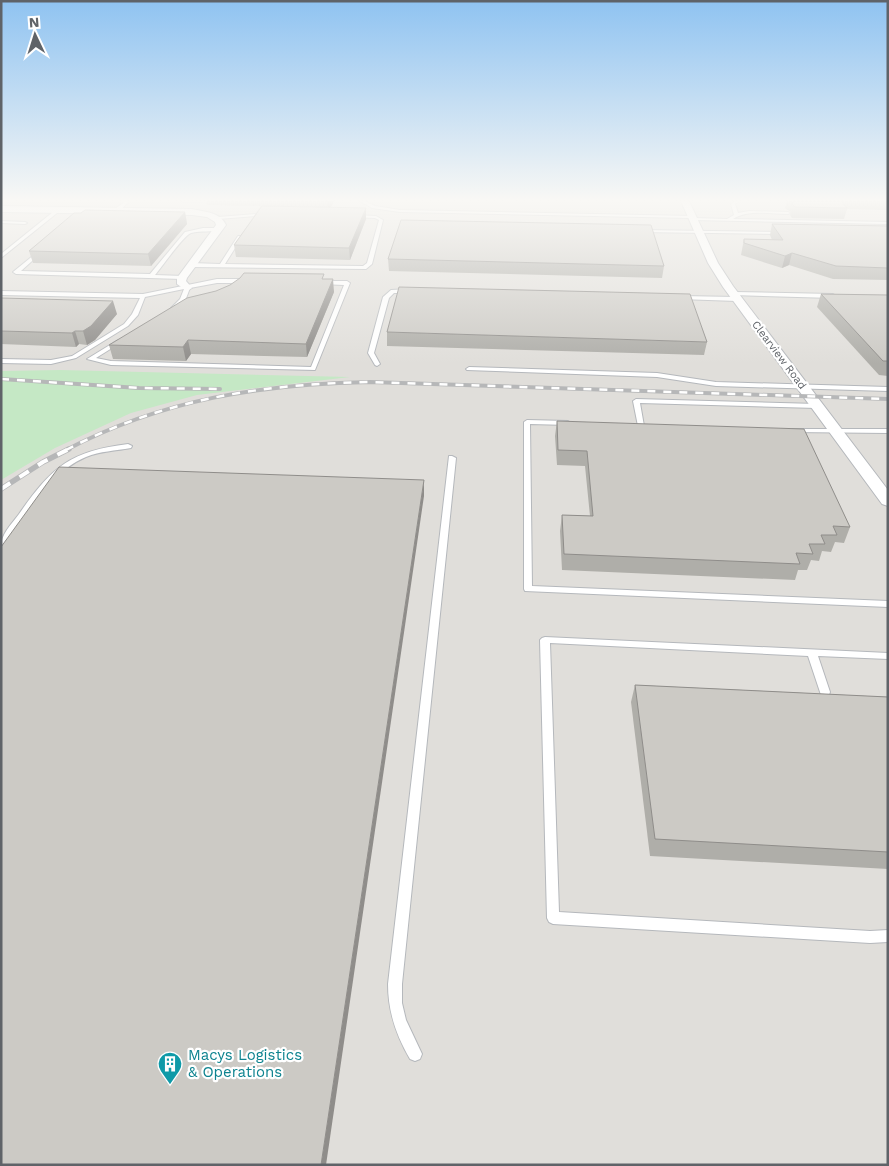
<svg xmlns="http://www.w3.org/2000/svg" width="889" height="1166" viewBox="0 0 889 1166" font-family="'Work Sans',sans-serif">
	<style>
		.industrial { fill: #e0deda }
		.green { fill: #c5e8c5 }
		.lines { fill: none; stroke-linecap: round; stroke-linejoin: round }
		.service-casing { stroke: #b5b8bc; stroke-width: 2 }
		.minor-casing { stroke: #b5b8bc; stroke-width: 2 }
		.service { fill: #fff; fill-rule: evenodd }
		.minor { fill: #fff; fill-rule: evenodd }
		.rail-far1-casing { stroke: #b6b7b8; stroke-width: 4 }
		.rail-casing { stroke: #b6b7b8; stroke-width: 5.5 }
		.rail-far1 { stroke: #fff; stroke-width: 2.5; stroke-dasharray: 8; stroke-linecap: butt }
		.rail { stroke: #fff; stroke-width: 4; stroke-dasharray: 11; stroke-linecap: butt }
		.wall { fill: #afaea9 }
		.shaded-wall { fill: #8f8d8a }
		.building { fill: #cccac5; stroke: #8f8d8a }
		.labels { text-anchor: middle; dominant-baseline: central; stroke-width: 4.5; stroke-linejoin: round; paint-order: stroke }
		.far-street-label { font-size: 11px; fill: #5f6368; stroke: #fff }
		.near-culture-label { font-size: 15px; fill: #0d838f; stroke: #fff; text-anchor: start }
	</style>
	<rect width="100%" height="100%" fill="#f1efe8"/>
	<rect class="industrial" x="1" y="201" width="887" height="964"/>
	<path class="green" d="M60 370 350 377 197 395 131 413 55 448 1 480V371Z"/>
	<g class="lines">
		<defs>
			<g id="service">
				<path d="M126 201H130L119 211H115V209Z"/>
				<path d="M181 201H204L202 202H183Z"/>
				<path d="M360 201H364L375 206 400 210 693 216 695 218 727 219 734 215 731 204 735 201H739L735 204 738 213 749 211 788 212 790 213 788 214C771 214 748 209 733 219L888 222V224L693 220 691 218 400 212 372 208Z"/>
				<path d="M58 208 62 209 1 258V254Z"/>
				<path d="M269 213 267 215 218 219 216 218 218 217Z"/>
				<path d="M355 215 376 216 383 220 372 264 366 269 191 267 188 265 191 263 220 264 238 236H240L242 237 225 264 363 266 367 263 379 220 375 218 353 217Z"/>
				<path d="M1 221 25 222 27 223 25 224 1 223Z"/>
				<path d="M203 228H219L221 229C212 233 201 230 191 233 183 236 162 267 155 275L184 276 185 277 182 279 16 274 13 272 40 250 42 251V252L21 271 150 274 185 232Z"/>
				<path d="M641 230 783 232 785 233 783 234 639 232V231Z"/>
				<path d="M217 279H249L252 281 249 283H217L190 288 185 301 174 310 171 308 180 299 184 289 145 297 138 315 128 326 76 358 51 364 1 363V359L51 360 72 356 124 324 132 314 140 298 1 295V291L143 294Z"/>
				<path d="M322 281H347L350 283 315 370 111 365 87 359 118 340 121 342 120 343 96 358 111 361 311 367 344 285 320 284V282Z"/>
				<path d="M391 290 408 289 411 291 408 293H394L389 298 374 353 380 364 377 366 375 365 368 353 383 297Z"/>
				<path d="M734 292 833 294 836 296 833 298 732 295 731 294Z"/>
				<path d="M681 296 737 297 740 299 737 301 679 299V297Z"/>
				<path d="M469 367 657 373 716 382 888 387V391L716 386 657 377 467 370 466 369Z"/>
				<path d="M636 399 817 404 820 406 817 408 640 403 644 426 641 428 638 426 633 401Z"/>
				<path d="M527 420 568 421 571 423 568 425 530 424 532 586 888 601V607L525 591 524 589V422Z"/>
				<path d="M793 429H888V433L791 432V430Z"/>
				<path d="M128 444 132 446 131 448C115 451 100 451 86 457 48 473 26 515 4 547H1C1 534 11 525 19 514 52 467 70 451 128 444Z"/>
				<path d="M449 456H452L456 458 402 984V1003L406 1020 422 1054 420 1059 415 1061 410 1059C396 1035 388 1012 388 984Z"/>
				<path d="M545 637 888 653V659L818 656 830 692 829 695H821L808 656 550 643 559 912 870 931 888 930V942L870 943 553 924 549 922 547 918 540 640 542 638Z"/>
			</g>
			<g id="minor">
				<path d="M681 201H689L718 263 733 286 888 490V506L882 504 723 287 708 263Z"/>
				<path d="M1 206 192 209C205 212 220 212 226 225L187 278 186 281 192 288 187 291 177 284V278L216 225 215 222 207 217 192 215 1 212Z"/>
			</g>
		</defs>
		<use href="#service" class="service-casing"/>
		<use href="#minor" class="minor-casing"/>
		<use href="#service" class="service"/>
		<use href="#minor" class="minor"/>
		<defs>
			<g id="rail-far1">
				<path d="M1 379 139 388 220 389"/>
				<path d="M66 450C163 399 262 384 370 382L888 399"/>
			</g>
			<path id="rail" d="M1 489 43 462 69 449"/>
		</defs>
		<use href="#rail-far1" class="rail-far1-casing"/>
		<use href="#rail" class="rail-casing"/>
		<use href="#rail-far1" class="rail-far1"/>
		<use href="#rail" class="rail"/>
	</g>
	<g class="wall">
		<path d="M206 201H334L331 207 366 219 350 260 236 257 234 245 261 206 207 205Z"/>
		<path d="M787 201H888V210L847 209 844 219 792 218 790 215 791 212 785 208Z"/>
		<path d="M185 212 187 224 151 266 33 263 29 251Z"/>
		<path d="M772 224 888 226V280L833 279 789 265 782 268 741 255 744 239 772 240 770 235Z"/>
		<path d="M388 259 664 266 662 278 389 271Z"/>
		<path d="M324 279 334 292 307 357 191 354 186 361 113 359 109 345Z"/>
		<path d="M821 294 888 295V376L879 375 817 307Z"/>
		<path d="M1 298 117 314 95 340 87 345 79 344 76 347 1 344Z"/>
		<path d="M387 332 707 342 704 355 387 346Z"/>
		<path d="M557 421 850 527 844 543 835 542 831 552 822 551 819 561 811 560 807 570H798L795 580 562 570 560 531 562 515 590 516 585 466 557 465 555 436Z"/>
		<path d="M635 685 888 697V869L650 856 631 702Z"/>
	</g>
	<g class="shaded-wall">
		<path d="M327 201H334L328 212Z"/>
		<path d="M366 208V219L350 260 349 248Z"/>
		<path d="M185 212 187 224 151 266 148 254Z"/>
		<path d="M792 253 789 265 782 268 785 256Z"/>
		<path d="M333 279 334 292 307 357 306 344Z"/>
		<path d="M113 301 117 314 95 340 87 345 83 331Z"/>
		<path d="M75 331 79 344 76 347 72 333Z"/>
		<path d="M188 340 191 354 186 361 183 347Z"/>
		<path d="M424 480V496L326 1165H321Z"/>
	</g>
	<g class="building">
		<path d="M793 201H841L847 208 795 207 792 204 794 201Z"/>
		<path d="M262 206 366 208 349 248 234 245Z"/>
		<path d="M85 210 185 212 148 254 29 251 74 213H81Z"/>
		<path d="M401 220 651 225 664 266 388 259Z"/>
		<path d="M772 224 888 226V268L836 266 792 253 785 256 744 243V239L783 240Z"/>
		<path d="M244 273 324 274 322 279H333L306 344 188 340 183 347 109 345 187 298 216 291 230 285 240 278Z"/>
		<path d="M399 287 690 294 707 342 387 332Z"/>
		<path d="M821 294 888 295V361H883Z"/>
		<path d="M1 298 113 301 91 326 83 331H75L72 333 1 331Z"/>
		<path d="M557 421 804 429 850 527 833 526 837 535H821L825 544H809L813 554 796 553 800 564 564 554 562 515 593 516 587 451 558 450Z"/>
		<path d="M59 467 424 480 321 1165H1V547Z"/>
		<path d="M635 685 888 697V852L655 839Z"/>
	</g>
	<linearGradient id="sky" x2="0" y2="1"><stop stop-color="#8fc3f1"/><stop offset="0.55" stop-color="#f9f8f5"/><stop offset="1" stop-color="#f9f8f5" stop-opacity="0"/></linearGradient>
	<rect width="889" height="364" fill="url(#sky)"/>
	<defs>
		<symbol id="building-pin" viewBox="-11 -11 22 30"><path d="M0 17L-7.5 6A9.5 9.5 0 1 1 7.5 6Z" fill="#0f9aa8" stroke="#fff"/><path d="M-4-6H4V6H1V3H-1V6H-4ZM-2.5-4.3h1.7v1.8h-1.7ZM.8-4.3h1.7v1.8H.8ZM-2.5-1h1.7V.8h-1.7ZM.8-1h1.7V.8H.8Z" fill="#fff"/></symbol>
	</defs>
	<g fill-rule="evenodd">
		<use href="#building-pin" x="156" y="1050" width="28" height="38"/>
	</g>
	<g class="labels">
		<g class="far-street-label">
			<text transform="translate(779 355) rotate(53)">Clearview Road</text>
		</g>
		<g class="near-culture-label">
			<text x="188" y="1055">Macys Logistics<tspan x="188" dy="17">&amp; Operations</tspan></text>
		</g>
	</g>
	<rect width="889" height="1166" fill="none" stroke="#5f6368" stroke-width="5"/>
	<g transform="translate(35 35) rotate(356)" stroke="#ffffff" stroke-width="4" paint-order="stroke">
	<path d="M0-4L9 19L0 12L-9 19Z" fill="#5f6368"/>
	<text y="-8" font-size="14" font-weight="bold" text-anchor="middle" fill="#5f6368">N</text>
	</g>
</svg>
